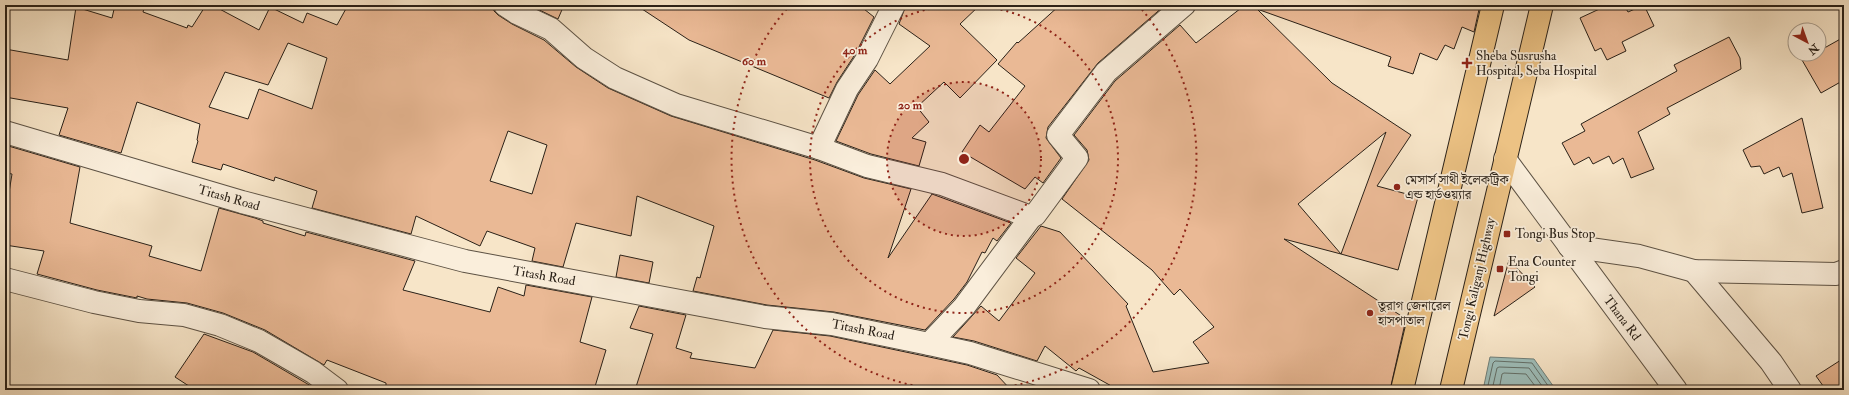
<svg xmlns="http://www.w3.org/2000/svg" width="1849" height="395" viewBox="0 0 1849 395" font-family="'IM FELL Double Pica','Noto Serif Bengali',serif">
	<style>
		.water { fill: #9ebeba; stroke: #707f79 }
		.lines { fill: none; stroke-linecap: round; stroke-linejoin: round }
		.shore { stroke: #647069; stroke-width: 1 }
		.building { fill: #eab995; stroke: #2a2118; fill-rule: evenodd }
		.minor-casing { stroke: #5d5244; stroke-width: 24 }
		.major-casing { stroke: #2a2118; stroke-width: 24 }
		.minor { stroke: #faeedb; stroke-width: 22 }
		.major { stroke: #ecc284; stroke-width: 22 }
		.ring { fill: none; stroke: #8f2418; stroke-width: 2; stroke-dasharray: 2 4 }
		.poi-dot { fill: #8f2418; stroke: #faeedb; stroke-width: 1.5 }
		.labels { text-anchor: middle; dominant-baseline: central; stroke-width: 3.5; stroke-linejoin: round; paint-order: stroke }
		.poi-label { font-size: 13px; fill: #2a2118; stroke: #faeedb; text-anchor: start }
		.street-label { font-size: 13px; fill: #2a2118; stroke: #faeedb }
		.centre { fill: #8f2418; stroke: #faeedb; stroke-width: 2 }
		.ring-label { font-size: 12px; text-anchor: middle; font-weight: bold; fill: #8f2418; stroke: #faeedb; stroke-width: 3.5; stroke-linejoin: round; paint-order: stroke }
	</style>
	<rect width="100%" height="100%" fill="#f7e5c8"/>
	<filter id="stains"><feTurbulence type="fractalNoise" baseFrequency=".005" numOctaves="4"/><feColorMatrix values="0 0 0 0 .2 0 0 0 0 .09 0 0 0 0 .02 0 0 0 .5 -.17"/></filter>
	<radialGradient id="worn" r=".72"><stop offset=".6" stop-color="#630" stop-opacity="0"/><stop offset="1" stop-color="#630" stop-opacity=".3"/></radialGradient>
	<path class="water" d="M1490 357 1534 359 1556 390H1483Z"/>
	<g class="lines">
		<g class="shore">
			<path d="M1487 390 1493 363 1495 361 1532 363 1551 390"/>
			<path d="M1492 390 1497 368 1499 367 1529 368 1545 390"/>
			<path d="M1499 390 1502 374 1504 373 1526 374 1538 390"/>
		</g>
	</g>
	<g class="building">
		<path d="M115 5H145L143 12 187 28 188 25 192 27 206 5H212L259 30 270 7 303 23 307 13 337 25 348 5H493L494 11 498 15 512 24 544 40 576 67 608 88 671 116 815 160 864 178 911 189 888 258 932 194 1011 223 997 241 993 238 985 253 982 252 967 282 954 299 925 330 834 312 767 305 693 291 697 277 700 278 714 226 637 196 631 236 576 223 563 267 532 261 535 248 487 231 480 246 416 216 411 234 312 208 317 191 275 177 274 181 223 164 221 170 192 162 198 141 197 140 200 124 137 102 121 153 59 135 68 108 5 97V49L68 60 76 7 112 18ZM288 43 327 58 312 109 259 89 248 119 209 107 225 72 268 85ZM508 131 547 145 532 194 490 181Z"/>
		<path d="M529 5H564L558 19Z"/>
		<path d="M636 5H859L874 17 856 53 837 82 829 98 689 40Z"/>
		<path d="M906 5H980L960 24 997 60 960 98 944 82 917 107 929 122 912 138 926 142 919 166 871 154 836 141 858 95 875 70 890 84 930 46 899 24Z"/>
		<path d="M1060 5 1164 6 1098 63 1048 127 1046 138 1061 158 1043 183 1035 177 1025 189 962 152 980 125 989 132 1025 86 998 64 1017 42 1018 43Z"/>
		<path d="M1245 5H1480L1474 32 1462 27 1454 49 1445 45 1437 60 1420 53 1413 74 1388 66 1391 57 1257 9 1332 83 1411 135 1377 186 1418 197 1398 270 1341 254 1386 132 1298 204 1341 254 1284 239 1406 319 1390 390H1116L1115 388 1079 368 1076 371 1045 346 1037 361 974 341 953 337 981 306 999 321 1035 273 1016 258 1041 226 1060 232 1128 304 1126 306 1153 372 1209 363 1193 342 1214 327 1180 289 1174 295 1152 270 1062 199 1089 160 1087 150 1074 135 1115 81 1180 25 1196 43Z"/>
		<path d="M1608 5H1624L1628 12 1644 5 1654 26 1622 42 1626 51 1607 60 1601 48 1595 51 1580 18Z"/>
		<path d="M1729 37 1740 58 1741 69 1667 108 1670 114 1638 132 1654 169 1631 178 1623 158 1613 164 1609 156 1593 164 1589 157 1574 165 1562 143 1585 131 1581 124 1677 71 1674 65Z"/>
		<path d="M1844 37V80L1821 93 1802 60 1813 54H1819V51Z"/>
		<path d="M1802 118 1823 208 1802 213 1792 173 1783 177 1779 167 1764 174 1760 166 1751 167 1743 150Z"/>
		<path d="M5 145 80 167 70 223 152 246 149 256 201 271 219 208 255 218 263 221V223L305 236 306 232 415 261 403 290 490 312 498 287 524 296 526 285 592 297 580 342 606 350 594 390H386V383L327 360 324 365 265 330 223 313 187 303 147 299 137 296V298L97 290 37 274 44 251 5 245V217L12 174 5 173Z"/>
		<path d="M620 255 653 262 649 283 616 277Z"/>
		<path d="M1509 260 1535 287 1494 316Z"/>
		<path d="M639 306 686 315 676 348 692 353 690 358 755 368 773 330 830 336 967 365 997 375 1011 390H635L653 334 630 328Z"/>
		<path d="M204 334 253 352 311 386 308 390H195L175 377Z"/>
		<path d="M1844 358V390H1826L1816 376Z"/>
	</g>
	<g class="lines">
		<defs>
			<g id="minor">
				<path d="M505 5 517 13 551 29 584 58 615 78 676 105 819 148 867 166 942 184 1031 217 964 307 929 344"/>
				<path d="M5 132 242 202 465 261 765 317 832 324 929 344 970 353 1089 390"/>
				<path d="M819 148 847 89 867 59 894 5"/>
				<path d="M1505 159 1676 390"/>
				<path d="M1031 217 1035 215 1077 158 1058 135 1106 72 1184 5"/>
				<path d="M1569 246 1639 256 1694 271 1836 274 1844 271"/>
				<path d="M1694 271 1771 362 1790 390"/>
				<path d="M5 279 94 302 139 311 184 315 220 325 259 341 313 372 337 390"/>
			</g>
			<g id="major">
				<path d="M1402 390 1493 5"/>
				<path d="M1451 390 1542 5"/>
			</g>
		</defs>
		<use href="#minor" class="minor-casing"/>
		<use href="#major" class="major-casing"/>
		<use href="#minor" class="minor"/>
		<use href="#major" class="major"/>
	</g>
	<circle cx="964" cy="159" r="77" fill="#8f2418" fill-opacity=".12"/>
	<g class="ring">
		<circle cx="964" cy="159" r="77"/>
		<path d="M965 5A154 154 0 1 1 963 5"/>
		<path d="M942 390A232 232 0 0 1 790 5M1138 5A232 232 0 0 1 986 390"/>
	</g>
	<g class="poi-dot">
		<path d="M1465 57h4v4h4v4h-4v4h-4v-4h-4v-4h4z"/>
		<circle cx="1397" cy="187" r="4"/>
		<rect x="1503" y="230" width="8" height="8" rx="2"/>
		<rect x="1496" y="265" width="8" height="8" rx="2"/>
		<circle cx="1370" cy="313" r="4"/>
	</g>
	<g class="labels">
		<g class="poi-label">
			<text x="1476" y="56">Sheba Susrusha<tspan x="1476" dy="15">Hospital, Seba Hospital</tspan></text>
			<text x="1405" y="180">মেসার্স সাথী ইলেকট্রিক<tspan x="1405" dy="15">এন্ড হার্ডওয়্যার</tspan></text>
			<text x="1515" y="234">Tongi Bus Stop</text>
			<text x="1508" y="262">Ena Counter<tspan x="1508" dy="15">Tongi</tspan></text>
			<text x="1378" y="306">তুরাগ জেনারেল<tspan x="1378" dy="15">হাসপাতাল</tspan></text>
		</g>
		<g class="street-label">
			<text transform="translate(229 198) rotate(16)">Titash Road</text>
			<text transform="translate(544 276) rotate(10)">Titash Road</text>
			<text transform="translate(1477 279) rotate(-77)">Tongi Kaliganj Highway</text>
			<text transform="translate(1622 318) rotate(53)">Thana Rd</text>
			<text transform="translate(863 330) rotate(11)">Titash Road</text>
		</g>
	</g>
	<circle cx="964" cy="159" r="6" class="centre"/>
	<g class="ring-label">
		<text x="855" y="54">40 m</text>
		<text x="754" y="65">60 m</text>
		<text x="910" y="109">20 m</text>
	</g>
	<rect width="1849" height="395" fill="none" stroke="#f7e5c8" stroke-width="20"/>
	<rect x="6" y="6" width="1837" height="383" fill="none" stroke="#2a2118" stroke-width="2"/>
	<rect x="10" y="10" width="1829" height="375" fill="none" stroke="#2a2118"/>
	<g transform="translate(1807 42) rotate(139)"><circle r="19" fill="#faeedb" stroke="#a79c8d"/>
	<path d="M0-3L7 15L0 10L-7 15Z" fill="#8f2418"/>
	<text y="-6" font-size="11" font-weight="bold" text-anchor="middle" fill="#2a2118">N</text>
	</g>
	<rect width="100%" height="100%" filter="url(#stains)"/>
	<rect width="100%" height="100%" fill="url(#worn)"/>
</svg>
